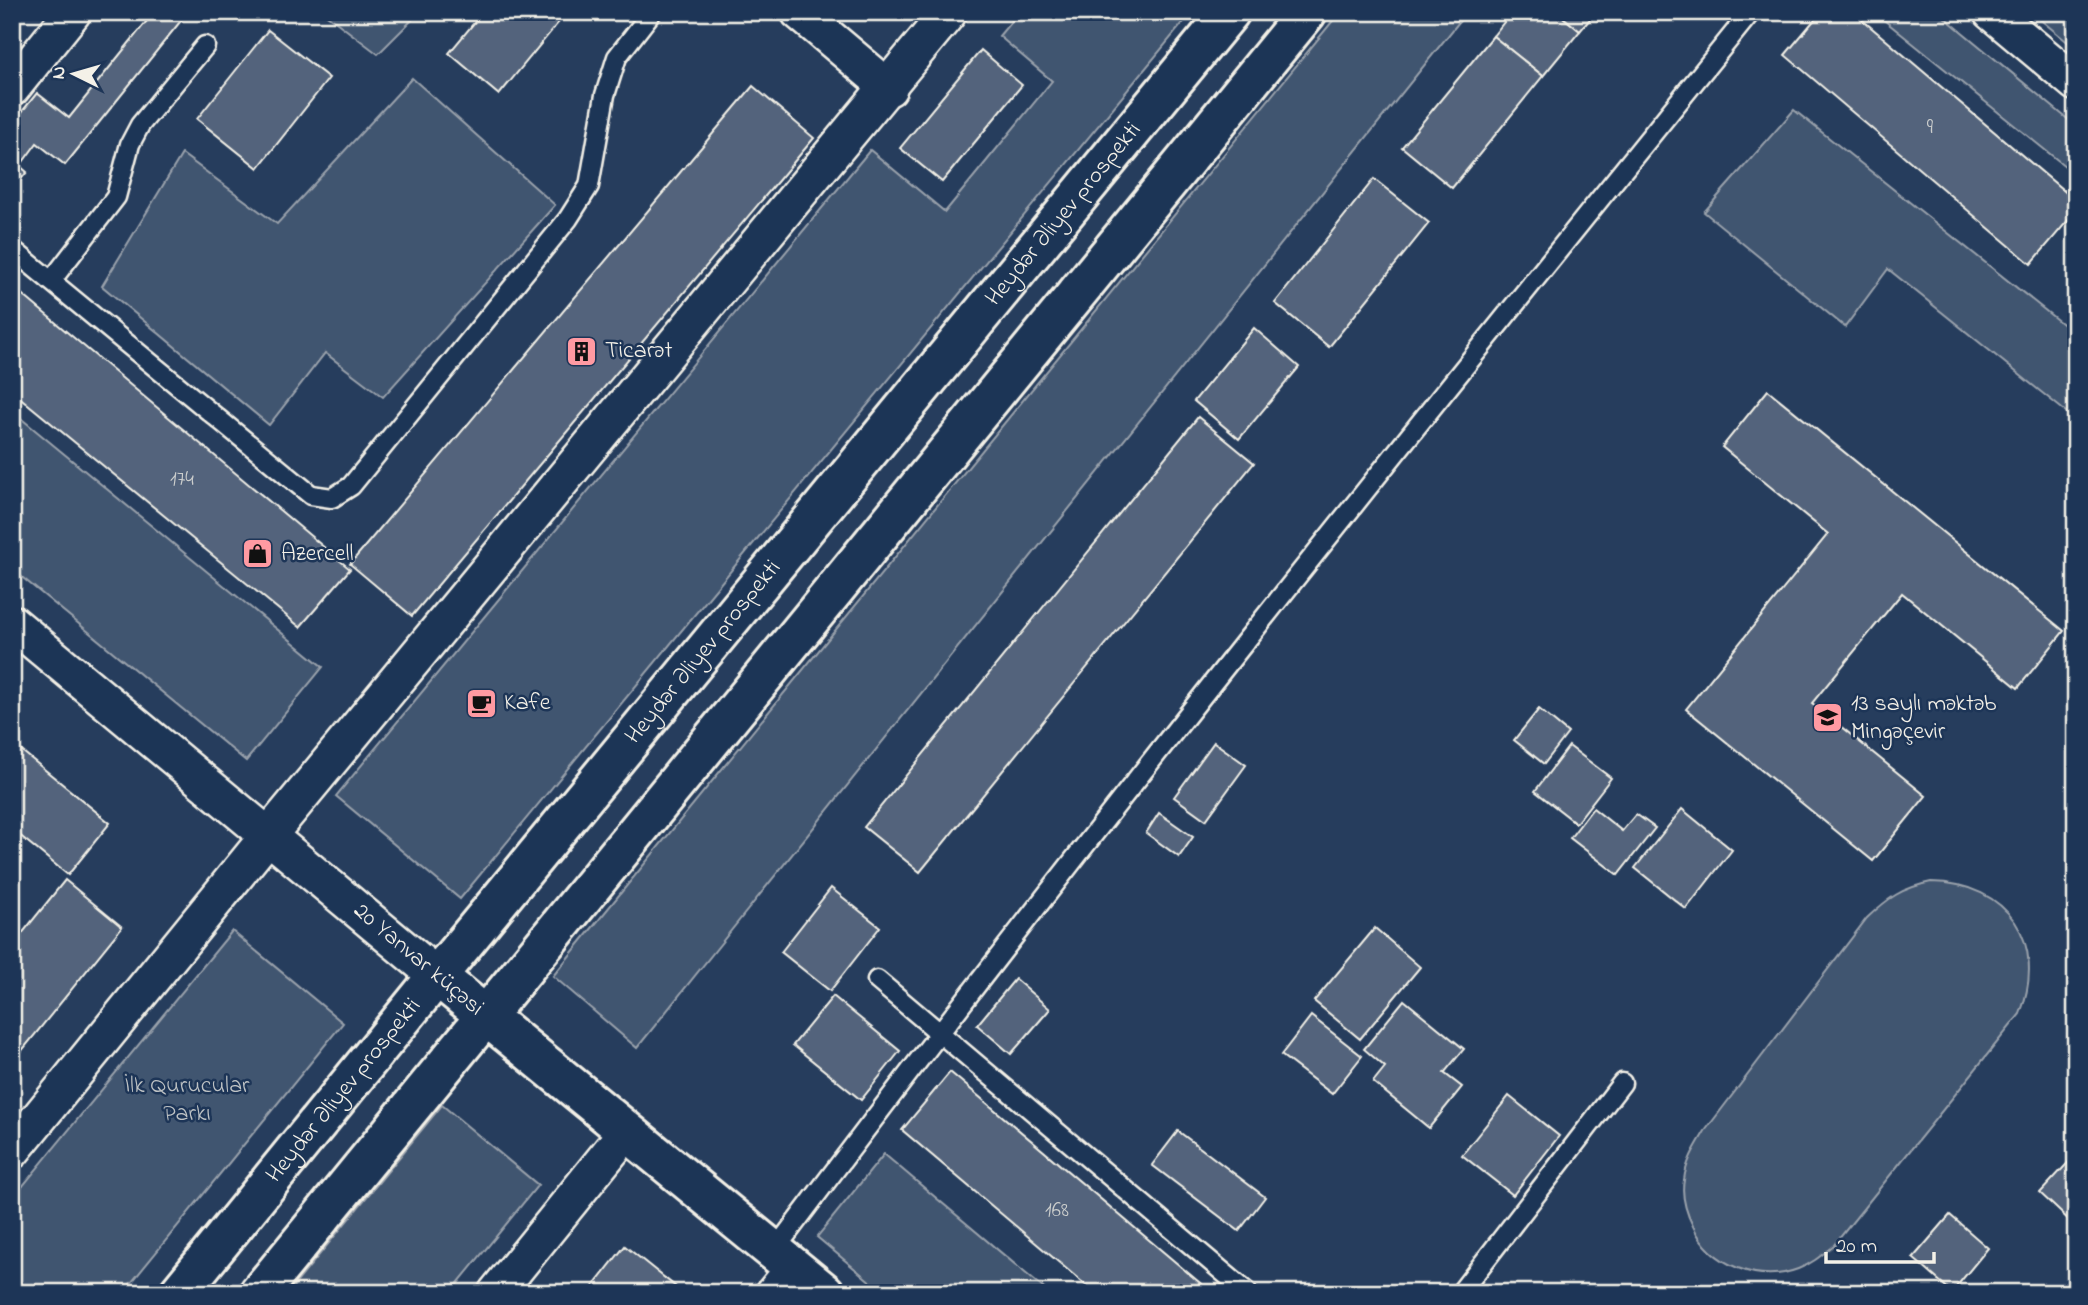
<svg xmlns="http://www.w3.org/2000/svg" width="2088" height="1305" viewBox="0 0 2088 1305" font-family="'Indie Flower',sans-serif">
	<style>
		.green { fill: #40546f; stroke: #9aa2ac; stroke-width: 2 }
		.building { fill: #52647b; stroke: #f4f1e8; stroke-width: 2 }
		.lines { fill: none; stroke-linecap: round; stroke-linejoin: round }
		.service-casing { stroke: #f4f1e8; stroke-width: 23 }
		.minor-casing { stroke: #f4f1e8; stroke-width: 40 }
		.secondary-casing { stroke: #f4f1e8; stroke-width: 44 }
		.primary-casing { stroke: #f4f1e8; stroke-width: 44 }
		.service { stroke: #1d3557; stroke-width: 18 }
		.minor { stroke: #1d3557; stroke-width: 35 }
		.secondary { stroke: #1d3557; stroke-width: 38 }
		.primary { stroke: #1d3557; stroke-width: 38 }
		.labels { text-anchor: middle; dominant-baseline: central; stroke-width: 5; stroke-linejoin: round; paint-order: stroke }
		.number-label { font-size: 21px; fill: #cccecd }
		.street-label { font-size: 24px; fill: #f4f1e8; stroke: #1d3557 }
		.poi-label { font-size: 24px; fill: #f4f1e8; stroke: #1d3557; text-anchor: start }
		.park-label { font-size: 24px; fill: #bec2c4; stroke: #1d3557 }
	</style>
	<rect width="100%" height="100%" fill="#263d5d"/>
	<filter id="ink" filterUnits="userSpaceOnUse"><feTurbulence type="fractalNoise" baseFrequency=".0143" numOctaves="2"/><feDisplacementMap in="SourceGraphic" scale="14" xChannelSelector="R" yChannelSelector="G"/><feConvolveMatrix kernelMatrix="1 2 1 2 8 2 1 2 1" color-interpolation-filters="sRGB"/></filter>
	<g filter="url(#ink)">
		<g class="green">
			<path d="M323 12H420L378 54Z"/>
			<path d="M1019 12H1192L460 899 336 796 870 150 945 212 1052 81 999 36Z"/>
			<path d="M1340 12H1467L637 1048 553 976Z"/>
			<path d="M1874 12H1938L2076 126V175Z"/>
			<path d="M2031 12H2076V49Z"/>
			<path d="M412 78 555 205 383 397 325 353 269 425 102 286 182 154 277 224Z"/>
			<path d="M1794 110 2076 335V420L1888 269 1845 327 1704 212Z"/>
			<path d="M12 411 323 667 246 761 12 569Z"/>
			<path d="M1931 882C2008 883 2048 943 2020 1014L1834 1245C1823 1254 1812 1264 1798 1269 1758 1284 1711 1265 1693 1226 1686 1212 1681 1196 1684 1180 1686 1161 1696 1146 1705 1131L1867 918C1888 898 1902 888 1931 882Z"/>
			<path d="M232 931 343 1023 123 1293H12V1199Z"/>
			<path d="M442 1105 538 1185 450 1293H288Z"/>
			<path d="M884 1154 1049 1293H884L817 1237Z"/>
		</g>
		<g class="building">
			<path d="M154 12H188L65 165 37 143 20 166 27 172 12 190V124L37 93 69 118Z"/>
			<path d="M483 12H567L499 95 449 53Z"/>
			<path d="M1512 12H1557L1580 31 1543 76 1493 36Z"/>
			<path d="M1557 12H1596L1580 31Z"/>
			<path d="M1821 12H1853L2076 201V211L2031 264 1785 55Z"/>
			<path d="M268 30 329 78 258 168 197 119Z"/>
			<path d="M1493 36 1543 76 1452 188 1402 147Z"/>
			<path d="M981 50 1022 85 942 182 900 148Z"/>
			<path d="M753 86 814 138 412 616 350 564Z"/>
			<path d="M1374 179 1429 223 1329 347 1275 303Z"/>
			<path d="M12 286 350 569 300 627 12 391Z"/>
			<path d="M1254 328 1299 367 1239 439 1194 401Z"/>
			<path d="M1768 390 2064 631 2018 688 1902 593 1812 703 1926 796 1873 861 1686 709 1828 534 1722 447Z"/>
			<path d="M1198 417 1254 463 920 872 864 827Z"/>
			<path d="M1539 709 1568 733 1544 764 1514 740Z"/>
			<path d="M1214 742 1246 765 1206 820 1174 797Z"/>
			<path d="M12 743 110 823 68 875 12 829Z"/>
			<path d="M1569 746 1611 778 1576 823 1535 791Z"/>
			<path d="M1593 808 1622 831 1636 814 1655 828 1618 875 1570 838Z"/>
			<path d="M1682 809 1732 850 1686 909 1635 868Z"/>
			<path d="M1159 813 1193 837 1179 857 1146 833Z"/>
			<path d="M65 880 122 927 12 1063V946Z"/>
			<path d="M831 888 880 927 830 991 781 952Z"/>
			<path d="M1375 928 1420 967 1360 1039 1314 1001Z"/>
			<path d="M1015 979 1050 1009 1011 1054 977 1025Z"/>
			<path d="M833 996 900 1051 861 1100 793 1045Z"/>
			<path d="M1404 1000 1464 1049 1444 1073 1462 1087 1429 1128 1373 1082 1385 1067 1364 1049Z"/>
			<path d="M1311 1016 1362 1056 1332 1094 1281 1055Z"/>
			<path d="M950 1072 1212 1293H1095L902 1130Z"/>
			<path d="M1509 1096 1559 1136 1513 1195 1462 1155Z"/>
			<path d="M1178 1131 1265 1197 1239 1231 1152 1165Z"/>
			<path d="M2076 1154V1219L2072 1223 2040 1193Z"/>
			<path d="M1950 1215 1988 1248 1952 1292 1913 1258Z"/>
			<path d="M625 1246 676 1287 671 1293H588Z"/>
		</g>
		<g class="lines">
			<defs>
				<g id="service">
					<path d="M12 249 311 495 332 498 351 486 568 219 589 186 605 95 617 57 652 12"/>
					<path d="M51 281 116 197 130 144 140 125 205 46"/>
					<path d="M877 980 1248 1293"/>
					<path d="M774 1251C1090 830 1420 421 1751 12"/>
					<path d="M763 1293 788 1262"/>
					<path d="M1460 1293 1622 1083"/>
				</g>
				<g id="minor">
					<path d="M799 12 889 88"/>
					<path d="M1991 12 2076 83"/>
					<path d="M12 88 73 12"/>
					<path d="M12 623 437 976"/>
					<path d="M12 1151 268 836 949 12"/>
					<path d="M496 1293 627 1131"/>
				</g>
				<path id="secondary" d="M437 976 825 1293"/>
				<g id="primary">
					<path id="s1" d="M179 1293 437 976 1230 12"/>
					<path d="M259 1293 1307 12"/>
				</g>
			</defs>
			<use href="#service" class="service-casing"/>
			<use href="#minor" class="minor-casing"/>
			<use href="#secondary" class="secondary-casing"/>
			<use href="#primary" class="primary-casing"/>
			<use href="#service" class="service"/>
			<use href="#minor" class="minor"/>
			<use href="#secondary" class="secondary"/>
			<use href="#primary" class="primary"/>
		</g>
	</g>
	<defs>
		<symbol id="building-square" viewBox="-11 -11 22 22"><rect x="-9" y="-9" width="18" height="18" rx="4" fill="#ff9aa2" stroke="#1d3557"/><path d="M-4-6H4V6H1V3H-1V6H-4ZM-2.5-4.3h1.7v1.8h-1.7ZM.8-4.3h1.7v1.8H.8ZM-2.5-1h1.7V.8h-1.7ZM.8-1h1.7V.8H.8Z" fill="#111"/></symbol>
		<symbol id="shop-square" viewBox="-11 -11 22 22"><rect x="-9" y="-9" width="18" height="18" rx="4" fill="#ff9aa2" stroke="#1d3557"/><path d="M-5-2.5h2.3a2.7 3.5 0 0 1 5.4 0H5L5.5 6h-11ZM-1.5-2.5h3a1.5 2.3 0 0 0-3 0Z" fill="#111"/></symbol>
		<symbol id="cafe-square" viewBox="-11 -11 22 22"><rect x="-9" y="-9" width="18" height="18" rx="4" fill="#ff9aa2" stroke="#1d3557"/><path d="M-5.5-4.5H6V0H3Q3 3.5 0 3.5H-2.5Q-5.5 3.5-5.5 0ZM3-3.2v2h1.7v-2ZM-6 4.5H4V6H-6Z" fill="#111"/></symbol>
		<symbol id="school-square" viewBox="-11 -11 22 22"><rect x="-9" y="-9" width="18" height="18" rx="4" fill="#ff9aa2" stroke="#1d3557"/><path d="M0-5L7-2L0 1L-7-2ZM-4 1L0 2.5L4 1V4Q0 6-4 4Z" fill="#111"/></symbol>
	</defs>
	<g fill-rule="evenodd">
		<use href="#building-square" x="564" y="334" width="35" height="35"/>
		<use href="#shop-square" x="240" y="536" width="35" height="35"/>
		<use href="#cafe-square" x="464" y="686" width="35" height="35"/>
		<use href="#school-square" x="1810" y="700" width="35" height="35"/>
	</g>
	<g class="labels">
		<g class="number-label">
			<text x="1930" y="128">9</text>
			<text x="182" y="480">174</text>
			<text x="1057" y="1211">168</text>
		</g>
		<g class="street-label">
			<text stroke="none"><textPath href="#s1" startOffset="1395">Heydər Əliyev prospekti</textPath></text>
			<text stroke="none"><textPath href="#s1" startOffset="828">Heydər Əliyev prospekti</textPath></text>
			<text transform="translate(418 960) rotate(40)">20 Yanvar küçəsi</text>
			<text stroke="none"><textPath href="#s1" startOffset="261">Heydər Əliyev prospekti</textPath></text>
		</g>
		<g class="poi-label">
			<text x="605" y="351">Ticarət</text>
			<text x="281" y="554">Azercell</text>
			<text x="504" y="703">Kafe</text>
			<text x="1851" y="704">13 saylı məktəb<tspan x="1851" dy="28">Mingəçevir</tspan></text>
		</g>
		<g class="park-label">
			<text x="187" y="1086">İlk Qurucular<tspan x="187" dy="28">Parkı</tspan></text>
		</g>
	</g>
	<rect width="2088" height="1305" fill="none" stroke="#1d3557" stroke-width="42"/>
	<rect x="21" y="21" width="2046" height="1263" fill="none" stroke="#f4f1e8" stroke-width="2.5" filter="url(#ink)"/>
	<g transform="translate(74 74) rotate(275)" stroke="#1d3557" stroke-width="5" paint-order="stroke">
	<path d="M0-5L12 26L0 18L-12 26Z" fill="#f4f1e8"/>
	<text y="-10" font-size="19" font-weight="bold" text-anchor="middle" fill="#f4f1e8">N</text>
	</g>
	<path d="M1826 1252v10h108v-10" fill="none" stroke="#f4f1e8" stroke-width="3.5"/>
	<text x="1836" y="1252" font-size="21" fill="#f4f1e8" stroke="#1d3557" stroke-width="5" paint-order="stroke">20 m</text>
</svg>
